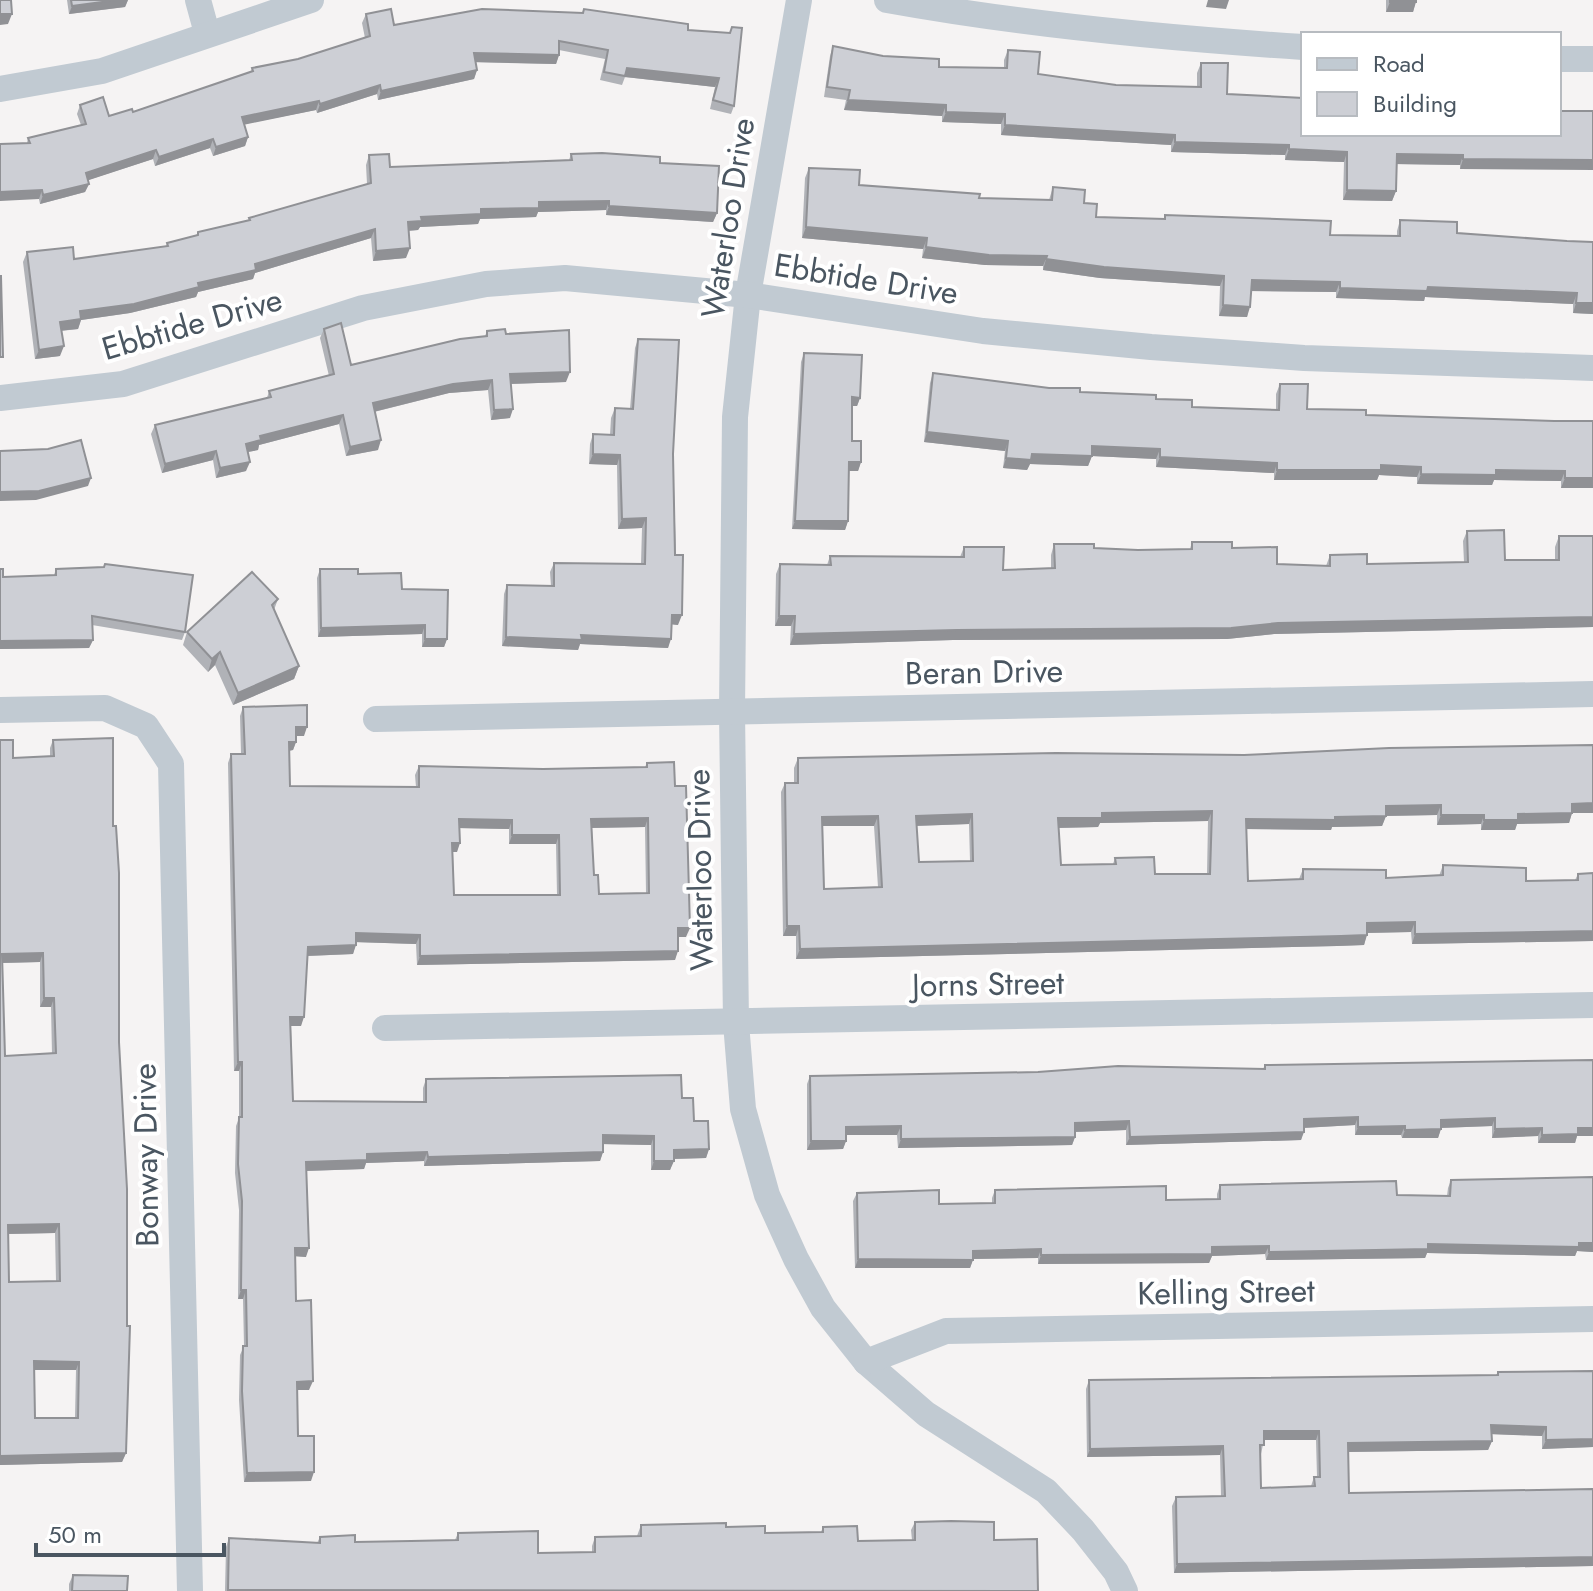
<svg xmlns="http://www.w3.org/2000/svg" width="1593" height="1591" viewBox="0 0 1593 1591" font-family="Jost,sans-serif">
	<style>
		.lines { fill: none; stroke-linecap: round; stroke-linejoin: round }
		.minor { stroke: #c1cad2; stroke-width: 26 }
		.wall { fill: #b0b2b7; fill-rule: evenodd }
		.shaded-wall { fill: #909195 }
		.building { fill: #cdcfd5; stroke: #909195; stroke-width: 2; fill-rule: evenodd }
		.labels { text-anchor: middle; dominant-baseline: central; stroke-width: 8; stroke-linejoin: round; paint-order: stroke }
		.street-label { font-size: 32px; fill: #4a5661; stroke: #fff }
	</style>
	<rect width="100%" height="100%" fill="#f5f3f3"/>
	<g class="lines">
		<g class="minor">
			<path d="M198 0 207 33"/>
			<path d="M799 0 748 295 735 417 732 711 736 1023 743 1109 767 1195 796 1259 823 1308 866 1362 926 1414 1046 1491 1083 1530 1116 1572 1125 1591"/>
			<path d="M887 0C1025 25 1163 38 1303 47"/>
			<path d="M1559 59H1593"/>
			<path d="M0 89 102 71 311 0"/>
			<path d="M0 398 123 384 363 308 486 284 565 278 748 295 983 331 1151 347 1304 358 1593 368"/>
			<path d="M0 710 105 708 146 726 171 764 190 1591"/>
			<path d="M376 719 1593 694"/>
			<path d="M385 1028 1593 1005"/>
			<path d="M866 1362 946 1331 1593 1319"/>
		</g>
	</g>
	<g class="wall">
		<path d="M67 0H128L125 7 69 14Z"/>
		<path d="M1386 0H1416L1413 12H1386Z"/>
		<path d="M584 9 688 30 734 106 731 114 710 109 715 87 625 77 622 85 600 80 605 59 559 50V55L556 64 475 62 477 70 474 79 378 100 377 94 317 113 316 110 244 124 248 137 245 146 213 156 210 148 155 166 153 159 88 180 89 184 85 192 40 204 27 143 28 138 81 125 77 114 80 105 109 116 133 112 251 72 252 68 298 59 365 38 362 23 366 14 394 25 582 13Z"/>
		<path d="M833 46 939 67 1004 68V60L1008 50 1038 74 1116 85 1197 87V73L1201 63 1227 94 1303 134H1559L1460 169V165L1397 164 1396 191 1392 201 1343 200 1344 162 1285 160V155L1171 152V145L1001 135V124L942 122V116L844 110 846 100 824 97 830 56Z"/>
		<path d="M571 154 660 163 717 213 713 222 606 215V210L538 212 536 217 480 219 478 224 420 227 418 230 408 231 406 258 373 261 371 238 255 273 253 279 198 292 196 297 130 313 81 320 78 329 61 331 60 356 35 359 23 262 27 252 74 259 166 247 167 243 196 236 198 232 248 221 249 218 367 184 366 165 369 155 390 167 569 160Z"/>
		<path d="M809 168 859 185 979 198 1049 200 1053 187 1084 203 1096 217 1164 219 1165 215 1330 235 1397 236V231L1400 220 1457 233 1567 241 1593 242V314L1573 313V304L1425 297 1424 301 1336 298V292L1251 291 1247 317 1219 316 1220 286 1100 278 1043 270V266L985 265 922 258 923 249 802 238 805 178Z"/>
		<path d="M324 329 351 365 485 336 487 331 506 334 566 382 511 384 510 418 491 420 488 390 449 393 374 412 378 450 346 456 339 424 259 445 258 450 248 452 246 471 216 478 213 460 162 473 151 434 155 425 267 398 269 391 329 376 320 338Z"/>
		<path d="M638 339 673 454 678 625 672 624 668 648 580 644 578 650 502 646 504 594 507 585 551 586 550 572 554 563 641 564 642 528 618 529 617 465 589 464 590 444 593 434 610 435 611 418 615 408 630 409 635 348Z"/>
		<path d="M804 353 860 398 857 406H852V441L861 462 858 471H849L848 521 845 530 792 529 801 362Z"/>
		<path d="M933 373 1080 392 1156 399 1192 407 1276 410V394L1280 384 1307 409 1366 415 1554 421H1593V488H1561V481L1494 480 1492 485 1417 484V477L1379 475 1377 480H1274V473L1156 467V459L1092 456 1088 466 1030 464 1027 470 1003 468 1005 451 924 442 930 383Z"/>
		<path d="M1467 531 1505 560H1555V547L1559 536 1593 627 1274 634 1227 639 953 640 790 645 791 626H775L776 574 780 564 827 565 830 556 960 557 964 547 1003 570 1051 569V555L1054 544 1094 548 1138 550 1190 549 1192 542 1232 548 1277 564 1326 566 1330 555 1367 564 1464 562 1463 541Z"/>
		<path d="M105 564 185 632 182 640 92 625 93 640 89 648 0 649V569L3 577 54 575 56 569 104 567Z"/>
		<path d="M320 569 358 574 447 639 444 647H422V634L318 637 317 578Z"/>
		<path d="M278 599 274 610 299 666 294 679 233 705 215 665 208 672 183 645 187 632Z"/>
		<path d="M243 707 304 736H296V742L293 750 289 751 290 786 416 787 415 775 419 766 543 769 645 767 647 763 675 786 686 937H678L675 960 417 965 416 944 356 942 353 954 308 956 301 1026H291L293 1101 423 1102V1088L426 1079 682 1098 709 1149 706 1158 674 1159 670 1170H651V1145L603 1144V1152L600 1161 424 1166V1161L366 1163 364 1169 306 1171V1257L295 1256 296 1301 309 1390H297L298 1436 311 1481 244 1482 239 1400 240 1355 244 1346 243 1299H238L239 1210 235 1173 236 1126 239 1118V1071H234L228 763 231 754H241L240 716ZM645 827 646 893 599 894 594 875 592 828ZM459 828 509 829V844H556L557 895H454L453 852H457Z"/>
		<path d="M0 740 13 758 50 756V748L53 740 113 826 119 1042 126 1453 122 1462 0 1465ZM40 962V1007H51L52 1054 5 1056 2 963ZM55 1233 56 1281 9 1282 8 1234ZM34 1370H76L75 1418H35Z"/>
		<path d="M1593 745V813H1572L1569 823 1517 824 1515 830H1481V824L1437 825V815L1386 816 1382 826 1332 827 1331 830 1246 829 1248 881 1299 879 1303 869 1386 878 1439 876 1443 865 1526 881 1575 880 1578 874 1593 873V941L1412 944 1411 932 1367 933 1364 945 1337 946 796 959V936H783L781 792 785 783H794V768L798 758 1244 755ZM1208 821 1207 874H1155L1115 858 1113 864 1061 865 1058 828 1098 827 1100 823ZM969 824 970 861 919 862 916 826ZM823 826H874L878 887 824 889Z"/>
		<path d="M1265 1065 1577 1136 1575 1143H1538V1136L1492 1138V1126L1441 1128 1438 1138H1402L1401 1135H1355V1125L1304 1128 1301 1140 1126 1145V1130L1075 1132V1137L1072 1145 898 1148 897 1135H846V1141L843 1149 807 1150V1084L810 1076 1263 1069Z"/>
		<path d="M1593 1177V1252L1577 1251 1575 1256 1427 1253 1425 1258 1266 1260 1265 1254 1212 1256 1209 1263 1038 1264V1258L973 1259 970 1268H855L853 1201 857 1193 939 1204 992 1203V1198L995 1190 1166 1200 1217 1199V1194L1220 1185 1397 1195 1447 1196 1448 1188 1451 1180Z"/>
		<path d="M1593 1371V1447L1542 1449V1436L1492 1434V1441L1488 1450 1348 1452 1349 1493 1593 1489V1566L1174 1573 1172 1506 1176 1497 1221 1496 1220 1455 1087 1457 1086 1389 1089 1380 1496 1375 1498 1372ZM1264 1440H1316L1317 1477H1314L1311 1486 1261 1488V1454Z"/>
		<path d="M915 1522 994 1540 1038 1591H225L226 1547 229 1538 317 1543 320 1537 355 1542 455 1540 458 1533 538 1553 592 1552V1546L595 1537 637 1536 641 1525 726 1527 765 1533 821 1532 823 1527 858 1541 912 1540 911 1530Z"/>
		<path d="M73 1575 127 1591H69V1584Z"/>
	</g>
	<g class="shaded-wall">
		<path d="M117 0H128L125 7 69 14 72 6Z"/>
		<path d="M1208 0H1229L1226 9 1206 7Z"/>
		<path d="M1390 2H1416L1413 12H1386Z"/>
		<path d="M0 14H12L8 24 0 25Z"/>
		<path d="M474 53 559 55 556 64 470 62Z"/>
		<path d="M627 68 719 78 715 87 625 77Z"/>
		<path d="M477 70 474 79 378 100 381 91Z"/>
		<path d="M380 85 377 94 317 113 320 104Z"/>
		<path d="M848 100 946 105 942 116 844 110Z"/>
		<path d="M319 101 316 110 238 126 242 117Z"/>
		<path d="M946 112 1005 114 1001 124 942 122Z"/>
		<path d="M1005 125 1175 135 1171 145 1001 135Z"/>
		<path d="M248 137 245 146 213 156 216 147Z"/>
		<path d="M213 139 210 148 155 166 159 157Z"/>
		<path d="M1175 142 1289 145 1285 155 1171 152Z"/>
		<path d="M1289 149 1347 152 1344 162 1285 160Z"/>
		<path d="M156 150 153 159 83 182 86 173Z"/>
		<path d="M1397 154 1463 155 1460 165 1393 164Z"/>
		<path d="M1463 159 1593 160V170L1460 169Z"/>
		<path d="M89 184 85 192 40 204 43 195Z"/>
		<path d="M42 190 39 199 0 201V192Z"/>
		<path d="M1347 190 1396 191 1392 201 1343 200Z"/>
		<path d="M609 201 606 210 538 212 536 217 480 219 478 224 420 227 418 230 404 231 408 222 421 217 539 202Z"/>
		<path d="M609 206 717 213 713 222 606 215Z"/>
		<path d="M806 227 927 238 923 249 802 238Z"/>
		<path d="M375 229 371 238 255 273 253 279 198 292 196 297 130 313 81 320 78 329 57 331 60 322 80 311 198 283 255 264Z"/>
		<path d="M926 247 1047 256 1043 266 985 265 922 258Z"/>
		<path d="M410 248 406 258 373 261 376 251Z"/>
		<path d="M1046 259 1224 276 1220 286 1100 278 1043 270Z"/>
		<path d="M1252 280 1340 282 1336 292 1248 291Z"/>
		<path d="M1428 287 1577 293 1573 304 1425 297 1424 301 1336 298 1340 288Z"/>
		<path d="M1576 303H1593V314L1573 313Z"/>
		<path d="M1223 305 1250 307 1247 317 1219 316Z"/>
		<path d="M64 346 60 356 35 359 39 350Z"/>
		<path d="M570 372 566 382 506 384 510 374Z"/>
		<path d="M492 380 488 390 449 393 369 413 373 403 453 384Z"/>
		<path d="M852 397 860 398 857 406H849Z"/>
		<path d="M513 409 510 418 491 420 494 410Z"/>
		<path d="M343 415 339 424 259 445 258 450 242 453 246 444 260 436Z"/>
		<path d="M927 432 1008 441 1005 451 924 442Z"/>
		<path d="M381 440 378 450 346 456 350 447Z"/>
		<path d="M1092 446 1160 449 1156 459 1092 456 1088 466 1030 464 1027 470 1003 468 1006 458Z"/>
		<path d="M216 451 213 460 162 473 165 464Z"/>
		<path d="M593 454 620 455 617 465 589 464Z"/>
		<path d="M1160 457 1277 463 1274 473 1156 467Z"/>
		<path d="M250 462 246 471 216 478 220 468Z"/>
		<path d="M849 462H861L858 471H846Z"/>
		<path d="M1381 465 1421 467 1417 477 1379 475 1377 480H1274L1277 470Z"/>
		<path d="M1496 470 1565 471 1561 481 1494 480 1492 485 1417 484 1421 474Z"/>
		<path d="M91 478 88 486 36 500 0 501V492Z"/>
		<path d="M1565 478H1593V488H1561Z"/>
		<path d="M646 518 642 528 618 529 622 519Z"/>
		<path d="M795 521H848L845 530 792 529Z"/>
		<path d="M672 615H682L678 625 668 624Z"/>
		<path d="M779 616H795L791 626H775Z"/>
		<path d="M1593 617V627L1274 634 1227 639 953 640 790 645 794 634 1408 620Z"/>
		<path d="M425 625 422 634 318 637 321 628Z"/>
		<path d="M581 635 671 639 668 648 580 644 578 650 502 646 506 637Z"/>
		<path d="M425 639H447L444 647H422Z"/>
		<path d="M93 640 89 648 0 649V641Z"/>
		<path d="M220 652 215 665 208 672 212 659Z"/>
		<path d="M299 666 294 679 233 705 238 693Z"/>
		<path d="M296 727H307L304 736H293Z"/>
		<path d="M289 742H296L293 750 286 751Z"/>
		<path d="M1593 803V813H1572L1569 823 1517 824 1515 830H1481L1484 820 1572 804Z"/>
		<path d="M1441 805 1437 815 1382 816 1386 806Z"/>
		<path d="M1212 811 1208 821 1100 823 1098 827 1054 828 1058 818 1102 813Z"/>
		<path d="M972 814 969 824 912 826 916 816Z"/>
		<path d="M1441 815H1484L1481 824 1437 825Z"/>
		<path d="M878 816 874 826H819L822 817Z"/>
		<path d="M1386 816 1382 826 1332 827 1331 830 1243 829 1246 819Z"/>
		<path d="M648 818 645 827 588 828 591 819Z"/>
		<path d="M459 819 512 820 509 829 456 828Z"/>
		<path d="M512 835H559L556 844H509Z"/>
		<path d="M452 843H460L457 852H449Z"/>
		<path d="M1415 922 1411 932 1363 933 1367 923Z"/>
		<path d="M787 926H799L796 936H783Z"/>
		<path d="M678 928H690L686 937H675Z"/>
		<path d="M1593 931V941L1412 944 1415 934Z"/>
		<path d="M356 933 420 935 416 944 353 942Z"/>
		<path d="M1367 935 1364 945 1337 946 796 959 800 949Z"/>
		<path d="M356 945 353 954 305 956 308 947Z"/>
		<path d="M678 951 675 960 417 965 420 956Z"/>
		<path d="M43 953 40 962 0 963 2 954Z"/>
		<path d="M44 998H54L51 1007H40Z"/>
		<path d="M290 1017H304L301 1026H287Z"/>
		<path d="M238 1062H242L239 1071H234Z"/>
		<path d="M1358 1117 1355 1125 1301 1128 1304 1119Z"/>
		<path d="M1495 1118 1492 1126 1438 1128 1441 1120Z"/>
		<path d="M1129 1121 1126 1130 1072 1132 1075 1123Z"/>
		<path d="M901 1126 897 1135H843L846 1127Z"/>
		<path d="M1405 1126 1401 1135H1355L1358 1127Z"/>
		<path d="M1542 1128 1538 1136 1492 1138 1495 1129Z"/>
		<path d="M1578 1128H1593V1136H1577L1575 1143H1538L1542 1135Z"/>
		<path d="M1441 1129 1438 1138H1402L1405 1130Z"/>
		<path d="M1304 1132 1301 1140 1126 1145 1130 1137Z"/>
		<path d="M603 1135 654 1136 651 1145 599 1144Z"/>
		<path d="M1075 1137 1072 1145 898 1148 901 1139Z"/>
		<path d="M811 1141H846L843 1149 807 1150Z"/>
		<path d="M709 1149 706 1158 670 1159 674 1150Z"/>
		<path d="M427 1152 424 1161 366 1163 364 1169 303 1171 306 1162 367 1154Z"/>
		<path d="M603 1152 600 1161 424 1166 428 1157Z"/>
		<path d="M654 1161H674L670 1170H651Z"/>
		<path d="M59 1224 55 1233 5 1234 8 1225Z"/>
		<path d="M1593 1243V1252L1577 1251 1575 1256 1427 1253 1425 1258 1266 1260 1269 1252 1428 1244Z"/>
		<path d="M1269 1246 1265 1254 1212 1256 1209 1263 1038 1264 1041 1255 1212 1247Z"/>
		<path d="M295 1248H309L306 1257 292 1256Z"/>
		<path d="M1041 1249 1038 1258 970 1259 973 1251Z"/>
		<path d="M858 1259 973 1260 970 1268H855Z"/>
		<path d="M241 1290H246L243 1299H238Z"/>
		<path d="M34 1361 79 1362 76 1370H31Z"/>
		<path d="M313 1381 309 1390H294L297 1382Z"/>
		<path d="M1491 1425 1546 1427 1542 1436 1488 1434Z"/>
		<path d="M1264 1431H1319L1316 1440H1261Z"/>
		<path d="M1593 1439V1447L1542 1449 1546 1440Z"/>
		<path d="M1492 1441 1488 1450 1345 1452 1348 1443Z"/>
		<path d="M1223 1446 1220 1455 1087 1457 1090 1449Z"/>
		<path d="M126 1453 122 1462 0 1465V1456Z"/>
		<path d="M314 1472 311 1481 244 1482 247 1473Z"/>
		<path d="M1593 1557V1566L1174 1573 1177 1564Z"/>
	</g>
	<g class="building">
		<path d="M0 0H11L12 14H0Z"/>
		<path d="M71 0H117L72 6Z"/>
		<rect x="1390" y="0" width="26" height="2"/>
		<path d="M391 9 394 25 482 9 583 13 584 9 688 24V30L730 33 732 27 742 28 734 106 713 100 719 78 627 68 625 76 604 72 608 50 559 41V55L474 53 477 70 381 91 380 85 320 104 319 101 242 117 248 137 216 147 213 139 159 157 156 150 86 173 89 184 43 195 42 190 0 192V144L30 143 28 138 86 124 80 105 103 97 109 116 132 109 133 112 253 71 252 68 298 59 370 36 366 14Z"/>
		<path d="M833 46 883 56 939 59V67L1007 68 1008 50 1040 52 1038 74 1116 85 1201 87V63H1228L1227 94 1303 98V134H1559V111H1593V160L1463 159V155L1397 154 1396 191 1347 190V152L1289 149V145L1175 142V135L1005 125V114L946 112V105L848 100 850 90 827 87Z"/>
		<path d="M602 153 660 157V163L719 166 717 213 609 206V201L539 202V208L481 209V214L421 217 422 221 408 222 410 248 376 251 375 229 255 264 256 270 198 283 199 287 134 304 80 311 81 319 60 322 64 346 39 350 27 252 73 247 74 259 168 246 167 243 198 235V232L250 220 249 218 371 183 369 155 389 154 390 167 572 160 571 154Z"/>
		<path d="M809 168 860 170 859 185 980 194 979 198 1052 200 1053 187 1085 190 1084 203 1097 204 1096 217 1165 219V215L1331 221 1330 235 1400 236V220L1457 222V233L1567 241 1593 242V303H1576L1577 293 1428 287 1427 291 1340 288V282L1252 280 1250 307 1223 305 1224 276 1104 267 1046 259 1047 256 989 255 926 247 927 238 806 227Z"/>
		<path d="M0 276H1L3 357H0Z"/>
		<path d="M341 323 351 365 460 339 487 336V331L505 329 506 334 569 330 570 372 510 374 513 409 494 410 492 380 453 384 373 403 381 440 350 447 343 415 260 436 261 440 246 444 250 462 220 468 216 451 165 464 155 425 271 397 269 391 334 374 324 329Z"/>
		<path d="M638 339 679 340 673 454 675 555H683L682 615H672L671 639 581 635 582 640 506 637 507 585 554 586V563L645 564 646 518 622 519 620 455 593 454V434L614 435 615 408 633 409Z"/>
		<path d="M804 353 862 355 860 398 852 397V441H861V462H849L848 521H795Z"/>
		<path d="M933 373 1049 388H1080V392L1156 395V399L1192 400V407L1279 410 1280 384H1308L1307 409 1366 410V415L1554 421H1593V478H1565V471L1496 470V475L1421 474V467L1381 465V470H1277V463L1160 457V449L1092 446V456L1032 454 1031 460 1006 458 1008 441 927 432Z"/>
		<path d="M81 440 91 478 39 491 0 492V451L48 449Z"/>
		<path d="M1504 530 1505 560H1559V536H1593V617L1278 623 1231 628 957 630 794 634 795 616H779L780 564 831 565 830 556 964 557V547H1004L1003 570 1055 568 1054 544H1094V548L1138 550 1192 549V542H1232V548L1277 547V564L1330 566V555L1367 554V564L1468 562 1467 531Z"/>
		<path d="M105 564 193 575 185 632 92 616 93 640 0 641V569H3V577L56 575V569L104 567Z"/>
		<path d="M320 569H358V574L401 573 402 589 448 590 447 639H425V625L321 628Z"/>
		<path d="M252 572 278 599 272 605 299 666 238 693 220 652 212 659 187 632Z"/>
		<path d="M307 705V727H296V742H289L290 786 419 787V766L543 769 647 767V763L674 762 675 786H686L690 928H678V951L420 956V935L356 933V945L308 947 304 1017H290L293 1101 426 1102V1079L681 1075 682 1098H693L694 1121H708L709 1149 674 1150V1161H654V1136L603 1135V1152L428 1157 427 1152 367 1154V1160L306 1162 309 1248H295L296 1301 311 1300 313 1381 297 1382 298 1436H314V1472L247 1473 242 1391 243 1346H247L246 1290H241L242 1201 238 1164 239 1117H242V1062H238L231 754H245L243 707ZM648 818 649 893 599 894 598 875H594L591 819ZM459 819 512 820V835H559L560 895H454L452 843H460Z"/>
		<path d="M113 738V826H116L119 873V1042L127 1189V1326H130L126 1453 0 1456V740H13V758L54 756 53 740ZM43 953 44 998H54L56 1053 5 1056 2 954ZM59 1224 60 1281 9 1282 8 1225ZM34 1361 79 1362 78 1418H35Z"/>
		<path d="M1593 745V803L1572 804V813L1518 814V820H1484V815H1441V805L1386 806V816L1335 817V820L1246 819 1248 881 1303 879V869L1386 870V878L1443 875V865L1526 868V881L1578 880V874L1593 873V931L1415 934V922L1367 923V935L1341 936 800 949 799 926H787L785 783H798V758L1056 753 1244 755 1389 748ZM1212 811 1210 874H1155L1154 857 1115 858 1116 864 1061 865 1058 818H1102V813ZM972 814 973 861 919 862 916 816ZM878 816 882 887 824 889 822 817Z"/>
		<path d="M1593 1060V1128H1578V1134L1542 1135V1128L1495 1129V1118L1441 1120V1129L1405 1130V1126L1358 1127V1117L1304 1119V1132L1130 1137 1129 1121 1075 1123V1137L901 1139V1126L846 1127V1141H811L810 1076 1038 1072 1118 1066 1265 1069V1065Z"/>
		<path d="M1593 1177V1243H1579V1247L1428 1244V1249L1269 1252V1246L1212 1247V1254L1041 1255V1249L973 1251V1260L858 1259 857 1193 939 1190V1204L995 1203V1190L1166 1186V1200L1220 1199V1185L1396 1181 1397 1195 1450 1196 1451 1180Z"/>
		<path d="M1593 1371V1439L1546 1440V1427L1491 1425 1492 1441 1348 1443 1349 1493 1593 1489V1557L1177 1564 1176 1497 1225 1496 1223 1446 1090 1449 1089 1380 1498 1375V1372ZM1264 1431H1319L1320 1477H1314L1315 1486 1261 1488 1260 1445H1264Z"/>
		<path d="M951 1521 994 1522V1540L1037 1539 1038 1591 228 1590 229 1538 320 1543V1537L355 1535V1542L411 1541 458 1540V1533L538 1531V1553L595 1552V1537L641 1536V1525L726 1523V1527L765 1526V1533L823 1532V1527L857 1526 858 1541 915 1540V1522Z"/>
		<path d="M73 1575 128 1576 127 1591H72Z"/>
	</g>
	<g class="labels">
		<g class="street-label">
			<text transform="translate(728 218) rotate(-81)">Waterloo Drive</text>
			<text transform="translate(866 279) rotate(9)">Ebbtide Drive</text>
			<text transform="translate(192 324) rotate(-16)">Ebbtide Drive</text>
			<text transform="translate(984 672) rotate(-1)">Beran Drive</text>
			<text transform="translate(700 870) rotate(-91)">Waterloo Drive</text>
			<text transform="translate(988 984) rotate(-1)">Jorns Street</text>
			<text transform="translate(146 1155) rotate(-91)">Bonway Drive</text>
			<text transform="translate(1226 1292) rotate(-1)">Kelling Street</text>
		</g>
	</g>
	<rect x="1301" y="32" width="260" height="104" fill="#ffffff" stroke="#b7bbc0" stroke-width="2"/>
	<rect x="1317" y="58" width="40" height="12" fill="#c1cad2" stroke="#b7bbc0" stroke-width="2"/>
	<text x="1373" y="72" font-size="24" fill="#4a5661">Road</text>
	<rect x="1317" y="92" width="40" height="24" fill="#cdcfd5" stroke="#b7bbc0" stroke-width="2"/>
	<text x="1373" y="112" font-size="24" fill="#4a5661">Building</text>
	<path d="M36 1543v12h188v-12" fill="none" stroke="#4a5661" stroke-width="4"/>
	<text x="48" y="1543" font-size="24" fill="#4a5661" stroke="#ffffff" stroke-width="6" paint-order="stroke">50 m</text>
</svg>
